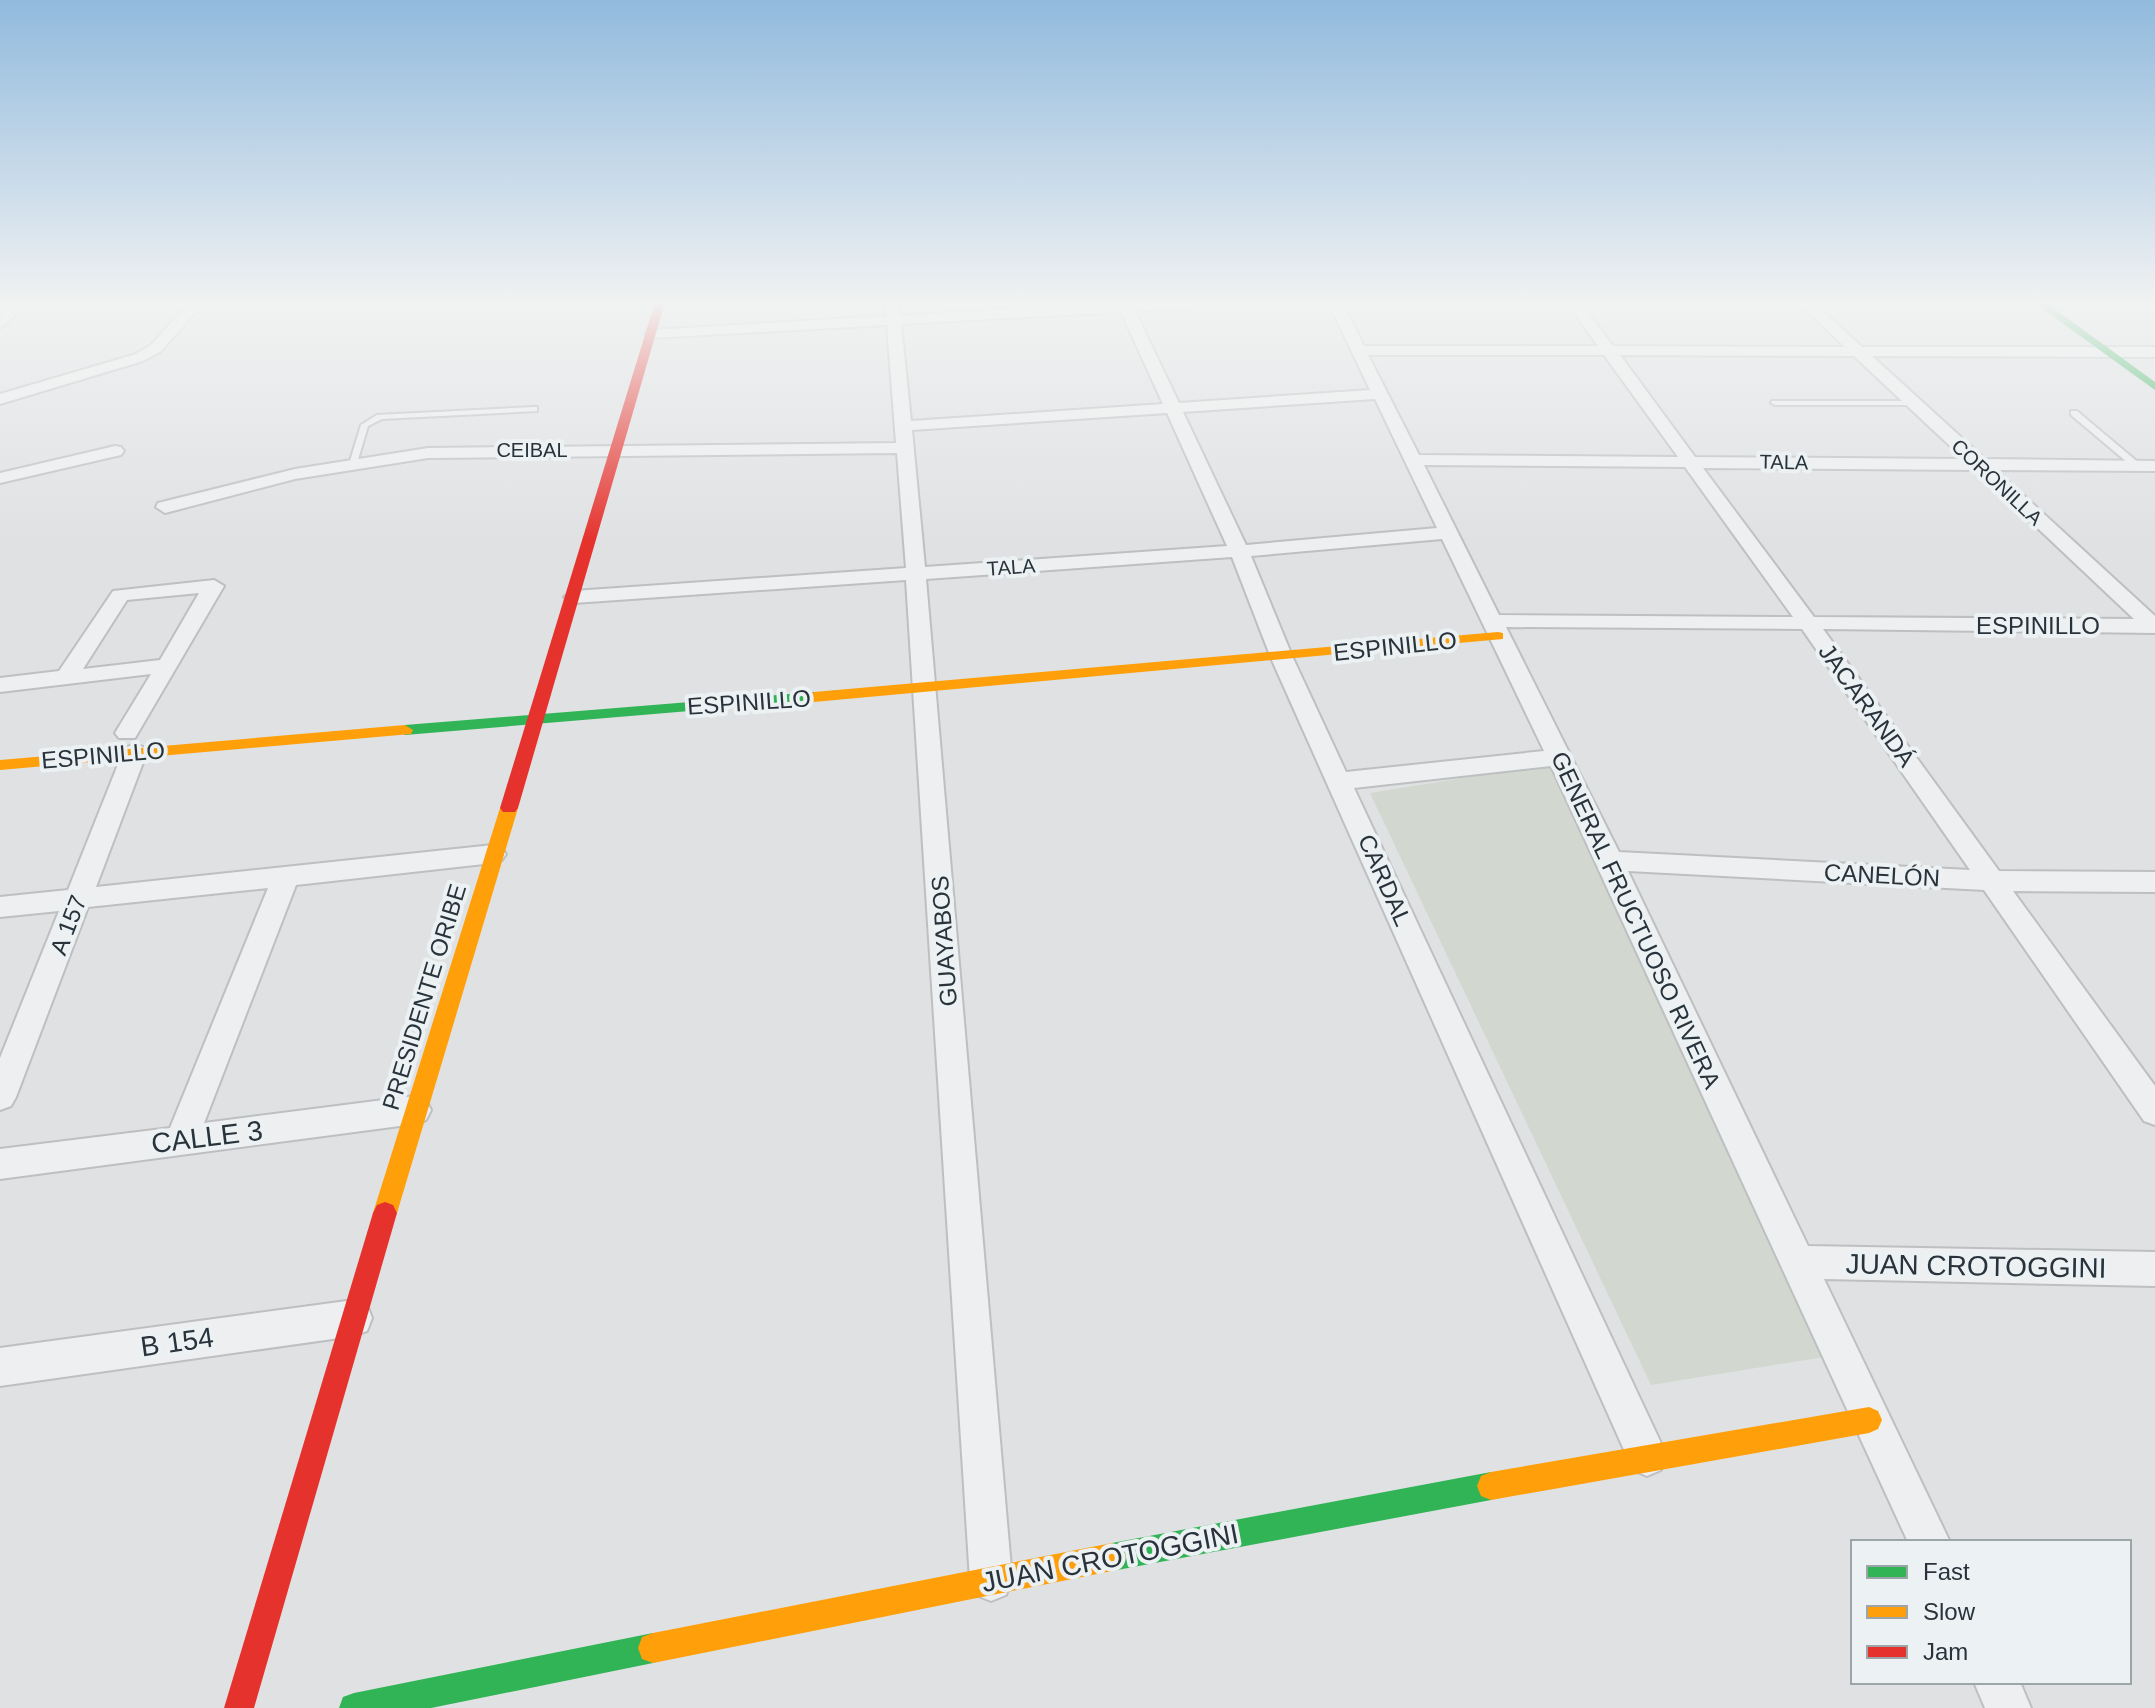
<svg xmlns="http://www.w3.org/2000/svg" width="2155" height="1708" viewBox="0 0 2155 1708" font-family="Arial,sans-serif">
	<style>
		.green { fill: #d2d7cf }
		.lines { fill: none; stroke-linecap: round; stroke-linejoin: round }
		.lane-casing { stroke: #bdbfc1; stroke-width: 4 }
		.street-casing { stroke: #bdbfc1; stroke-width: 4 }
		.lane { fill: #eeeff0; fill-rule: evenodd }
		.street { fill: #eeeff0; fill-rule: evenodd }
		.fast { fill: #30b455; fill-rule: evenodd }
		.slow { fill: #ff9f0a; fill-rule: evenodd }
		.jam { fill: #e5322d; fill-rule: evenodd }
		.labels { text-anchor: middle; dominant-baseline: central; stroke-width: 8; stroke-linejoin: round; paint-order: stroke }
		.far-street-label { font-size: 20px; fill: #28333b; stroke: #ecf1f3 }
		.street-label { font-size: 24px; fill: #28333b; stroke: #ecf1f3 }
		.near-street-label { font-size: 28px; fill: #28333b; stroke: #ecf1f3 }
	</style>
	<rect width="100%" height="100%" fill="#dfe1e3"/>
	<path class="green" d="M1550 764 1824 1357 1651 1385 1370 793Z"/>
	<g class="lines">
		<defs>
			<g id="lane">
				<path d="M1772 401H1912L1916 403 1912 405H1775L1771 403Z"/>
				<path d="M534 407H537V411L382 419 368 426 357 463 350 461 361 425 377 415Z"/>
				<path d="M2071 411H2077L2140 464V468H2134L2071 415Z"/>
			</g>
			<g id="street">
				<path d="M15 302H31L0 328V316Z"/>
				<path d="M190 302H205L160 352 143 361 0 404V394L133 355 150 346Z"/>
				<path d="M885 302H899L900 316 1117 302H1226L1219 306 1135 311 1179 403 1370 390 1328 302H1342L1364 346H1598L1566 302H1580L1613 346 1845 347 1798 302H1813L1862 347H2155V357L1872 356 1985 459 2155 461V471L1996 470 2155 616V633L1823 629 1999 871 2155 872V892L2013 891 2155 1086V1125L2144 1121 1984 890 1628 871 1808 1246 2155 1252V1286L1824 1279 1950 1542H1908L1551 766 1354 788 1667 1456 1661 1470 1647 1476 1633 1470 1271 658 1232 557 926 579 1012 1580 1006 1595 991 1601 976 1595 970 1580 906 580 574 603 564 597 574 591 906 568 897 453 428 458 295 479 165 513 156 507 158 503 295 469 428 448 896 443 887 325 652 338 645 334 652 330 886 316ZM1121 312 1163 404 911 421 901 324ZM1368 355H1604L1678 457 1419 455ZM1620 355 1854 356 1964 459 1695 457ZM1375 399 1437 528 1246 545 1183 412ZM1167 413 1227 546 925 567 912 430ZM1424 465 1685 467 1793 617 1499 615ZM1703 468 1976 470 2134 619 1814 617ZM1442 539 1544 751 1346 772 1293 658 1251 556ZM1506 627 1802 629 1970 870 1619 852Z"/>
				<path d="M115 446 121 447 124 451 121 455 0 483V473Z"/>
				<path d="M214 580 224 586 135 738H119L115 733 151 674 0 692V678L59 671 113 591ZM199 593 160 660 83 669 127 600Z"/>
				<path d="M135 744 143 747 147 752 96 887 493 845 502 848 506 854 502 860 493 863 296 885 204 1123 415 1096 426 1100 431 1110 426 1120 415 1124 0 1179V1149L170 1128 268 888 88 907 16 1097 11 1106 0 1110V1058L59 911 0 917V897L68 890 123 752 127 747Z"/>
				<path d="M354 1300 367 1305 372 1318 367 1331 354 1336 0 1386V1348Z"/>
				<path d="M1974 1682H2020L2031 1708H1985Z"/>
			</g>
		</defs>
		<use href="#lane" class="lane-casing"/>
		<use href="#street" class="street-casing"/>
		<use href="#lane" class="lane"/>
		<use href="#street" class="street"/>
		<g class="fast">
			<path d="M2033 302H2045L2155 382V390Z"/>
			<path d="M814 692 820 694 822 697 820 700 405 735 397 730 405 725Z"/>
			<path d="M1491 1472 1501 1476 1505 1486 1501 1496 1491 1500 1112 1571 1102 1567 1098 1557 1102 1547 1112 1543Z"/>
			<path d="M653 1633 664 1637 668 1648 664 1659 653 1663 431 1708H339L343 1697 354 1693Z"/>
		</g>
		<g class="slow">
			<path d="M1498 632 1503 633V639L814 702 806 697 814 692Z"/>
			<path d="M405 725 413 730 411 734 0 770V760Z"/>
			<path d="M509 802 518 808 397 1213 393 1221 385 1224 377 1221 373 1213 500 808Z"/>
			<path d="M1869 1407 1878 1411 1882 1420 1878 1429 1869 1433 1491 1500 1481 1496 1477 1486 1481 1476 1491 1472Z"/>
			<path d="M1112 1543 1122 1547 1126 1557 1122 1567 1112 1571 653 1663 642 1659 638 1648 642 1637 653 1633Z"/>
		</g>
		<g class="jam">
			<path d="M655 302H665L518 808 515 812H503L500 808Z"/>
			<path d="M385 1202 393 1205 397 1213 254 1708H224L373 1213 377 1205Z"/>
		</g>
	</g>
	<linearGradient id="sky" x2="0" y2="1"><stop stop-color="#91badd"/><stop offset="0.56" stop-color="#f1f2f2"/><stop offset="1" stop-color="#f1f2f2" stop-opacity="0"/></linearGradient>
	<rect width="2155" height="541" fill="url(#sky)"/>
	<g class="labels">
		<g class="far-street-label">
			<text x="532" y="450">CEIBAL</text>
			<text transform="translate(1784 462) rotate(1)">TALA</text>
			<text transform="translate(1997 482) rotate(43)">CORONILLA</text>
			<text transform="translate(1011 567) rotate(-4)">TALA</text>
		</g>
		<g class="street-label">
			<text x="2038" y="625">ESPINILLO</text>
			<text transform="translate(1395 646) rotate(-6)">ESPINILLO</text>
			<text transform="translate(749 702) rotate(-4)">ESPINILLO</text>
			<text transform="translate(1867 705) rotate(54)">JACARANDÁ</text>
			<text transform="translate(103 755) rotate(-5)">ESPINILLO</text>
			<text transform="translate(1882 875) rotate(3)">CANELÓN</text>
			<text transform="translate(1385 880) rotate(66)">CARDAL</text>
			<text transform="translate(1636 920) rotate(65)">GENERAL FRUCTUOSO RIVERA</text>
			<text transform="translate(68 925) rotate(-69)">A 157</text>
			<text transform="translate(944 941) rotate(-94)">GUAYABOS</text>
			<text transform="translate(424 997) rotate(-73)">PRESIDENTE ORIBE</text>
		</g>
		<g class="near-street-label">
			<text transform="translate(207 1137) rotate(-7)">CALLE 3</text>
			<text transform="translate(1976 1266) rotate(1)">JUAN CROTOGGINI</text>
			<text transform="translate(177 1342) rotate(-8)">B 154</text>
			<text transform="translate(1110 1558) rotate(-11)">JUAN CROTOGGINI</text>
		</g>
	</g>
	<rect x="1851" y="1540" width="280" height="144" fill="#ecf1f3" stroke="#9ea5a9" stroke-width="2"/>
	<rect x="1867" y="1566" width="40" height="12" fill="#30b455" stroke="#9ea5a9" stroke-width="2"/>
	<text x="1923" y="1580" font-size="24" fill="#28333b">Fast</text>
	<rect x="1867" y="1606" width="40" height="12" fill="#ff9f0a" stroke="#9ea5a9" stroke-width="2"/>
	<text x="1923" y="1620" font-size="24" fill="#28333b">Slow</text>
	<rect x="1867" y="1646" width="40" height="12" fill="#e5322d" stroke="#9ea5a9" stroke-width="2"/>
	<text x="1923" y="1660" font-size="24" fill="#28333b">Jam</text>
</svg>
